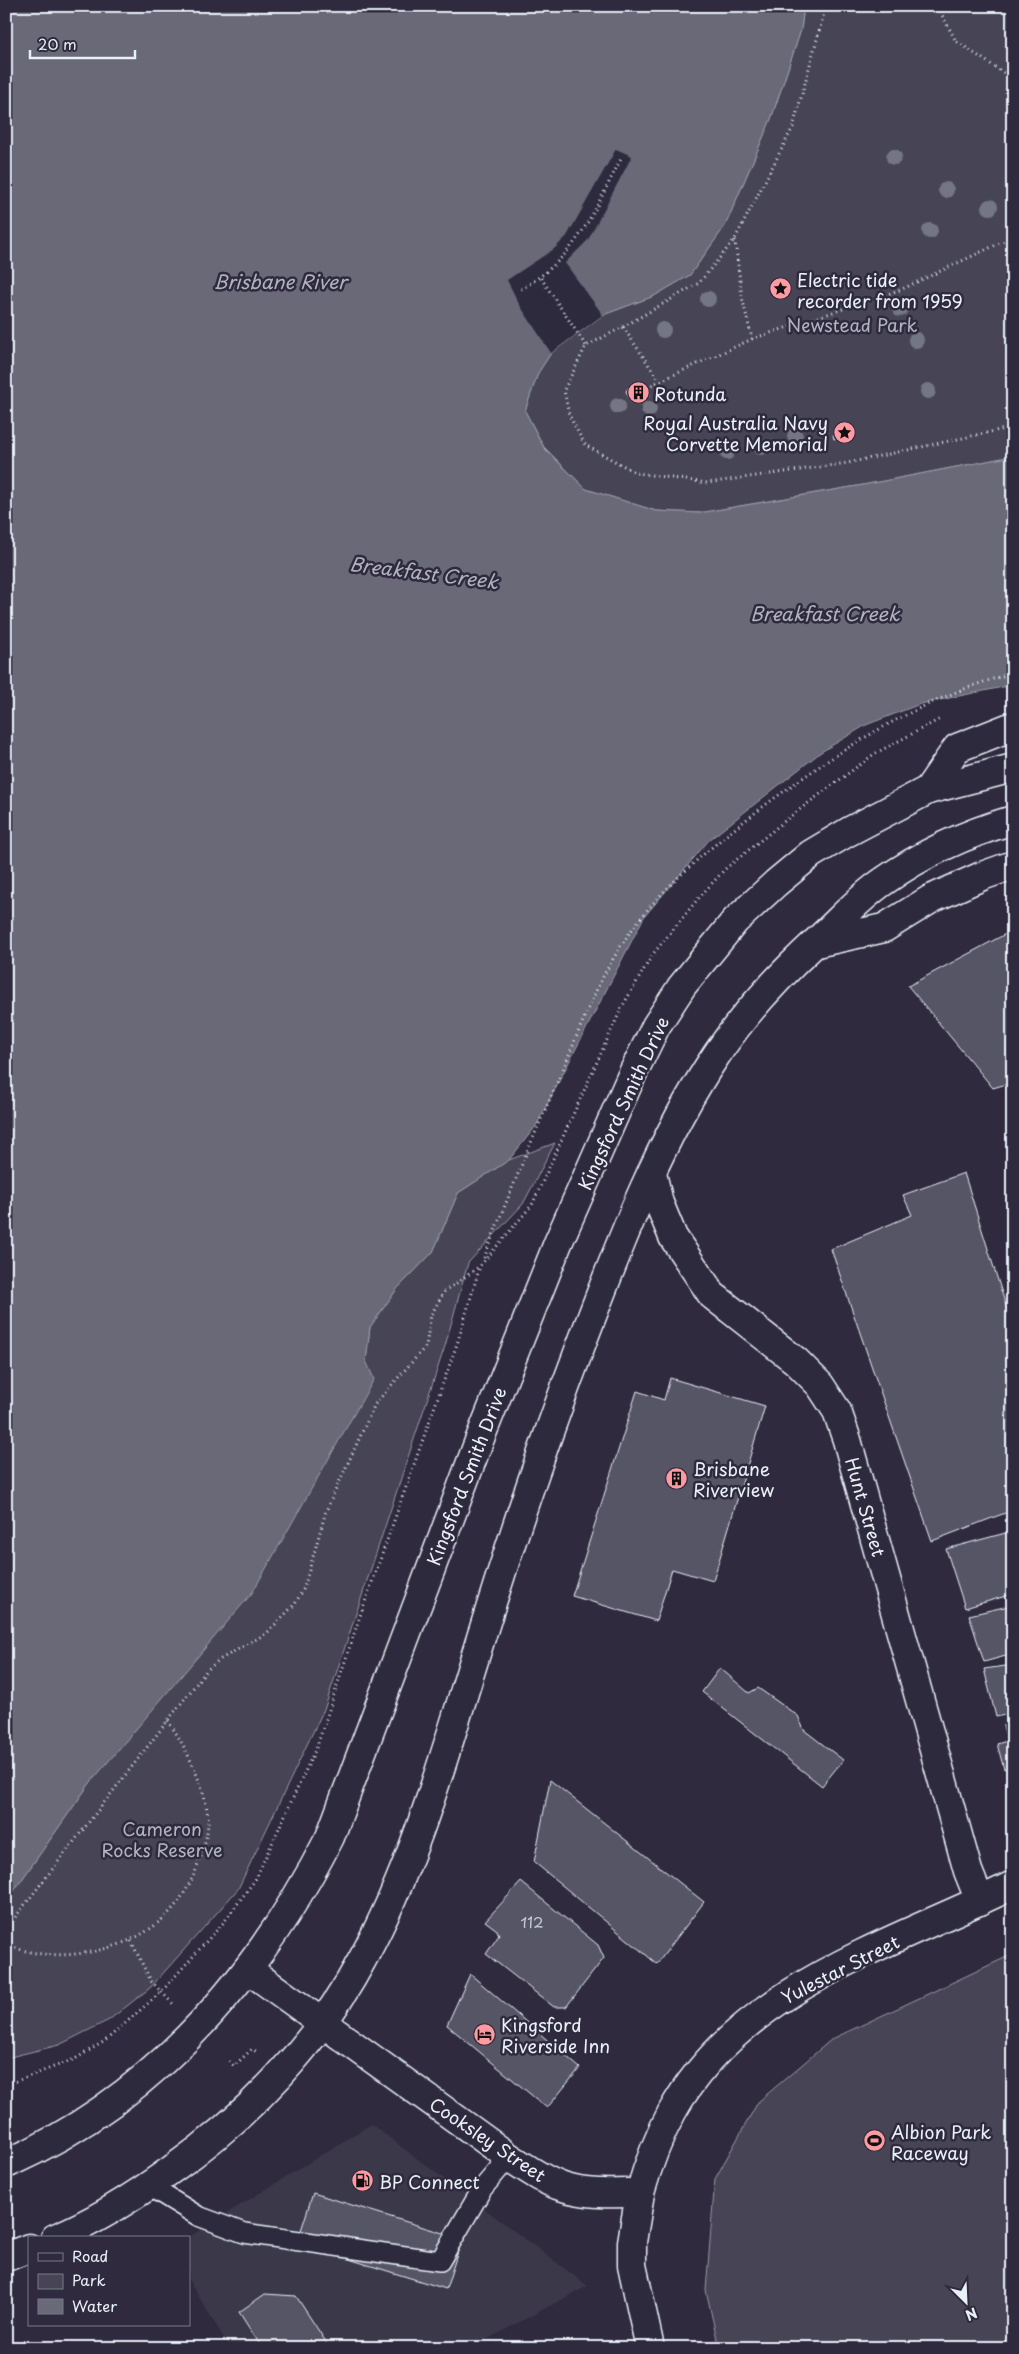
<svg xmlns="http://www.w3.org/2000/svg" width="1019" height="2354" viewBox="0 0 1019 2354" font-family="'Playpen Sans',sans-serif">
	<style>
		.built { fill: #3b3749 }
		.green { fill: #464455; stroke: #979aa6 }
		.water { fill: #696978; stroke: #9c9fab }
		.pier { fill: #2f2a3d }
		.building { fill: #575565; stroke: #e8f1f8 }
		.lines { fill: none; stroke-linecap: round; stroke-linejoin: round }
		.lane-casing { stroke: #e8f1f8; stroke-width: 22 }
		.street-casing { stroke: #e8f1f8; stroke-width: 31 }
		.secondary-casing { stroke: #e8f1f8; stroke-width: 31 }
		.highway-casing { stroke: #e8f1f8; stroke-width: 31 }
		.path { stroke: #e8f1f8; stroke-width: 3; stroke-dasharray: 1 4; stroke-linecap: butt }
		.lane { stroke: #2f2a3d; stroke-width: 19 }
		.street { stroke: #2f2a3d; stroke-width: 28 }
		.secondary { stroke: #2f2a3d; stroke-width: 28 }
		.highway { stroke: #2f2a3d; stroke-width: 28 }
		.tree { fill: #757684 }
		.labels { text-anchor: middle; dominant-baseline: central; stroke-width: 5; stroke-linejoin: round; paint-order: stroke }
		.number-label { font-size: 15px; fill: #c4cad3 }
		.poi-label { font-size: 18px; fill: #e8f1f8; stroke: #2f2a3d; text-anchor: start }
		.park-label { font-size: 18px; fill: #afb4bf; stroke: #2f2a3d }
		.street-label { font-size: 18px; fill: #e8f1f8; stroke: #2f2a3d }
		.water-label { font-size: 19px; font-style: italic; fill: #afb4be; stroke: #2f2a3d }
	</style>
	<rect width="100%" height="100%" fill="#2f2a3d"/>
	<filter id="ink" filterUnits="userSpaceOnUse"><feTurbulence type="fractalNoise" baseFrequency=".02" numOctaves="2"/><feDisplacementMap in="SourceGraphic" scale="10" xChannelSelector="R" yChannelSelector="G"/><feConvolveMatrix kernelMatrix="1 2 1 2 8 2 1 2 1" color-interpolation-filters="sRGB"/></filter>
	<g filter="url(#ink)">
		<path class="built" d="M371 2124 588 2286 471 2348H230L189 2281 187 2238Z"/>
		<g class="green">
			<path d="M804 6H1013V456L863 485 699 513 656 511 586 489 544 447 525 411 538 373 551 353 603 315 654 296 690 275 725 226 771 119 801 30Z"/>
			<path d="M555 1143 523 1204 468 1263 445 1346 325 1707 238 1889 150 1988 109 2020 59 2045 6 2058V1902L90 1783 366 1361 370 1327 397 1289 433 1252 458 1193 509 1160Z"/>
			<path d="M1013 1954V2348H719L706 2290 715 2179 758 2102 832 2039Z"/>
		</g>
		<path class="water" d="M6 6H804L801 30 771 119 725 226 690 275 654 296 603 315 551 353 538 373 525 411 544 448 586 489 656 511 699 513 863 485 1013 456V685L920 704 866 725 821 752 709 840 644 917 536 1126 509 1160 458 1193 433 1252 397 1289 370 1327 366 1361 374 1379 252 1593 90 1783 6 1902Z"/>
		<path class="pier" d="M616 149 632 156 588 240 565 263 603 315 551 353 519 304 507 280 554 249 567 236Z"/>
		<g class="building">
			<path d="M633 383 645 384 647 387 650 394 643 402H631L626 391Z"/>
			<path d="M854 431 855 435 834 439 833 435Z"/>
			<path d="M1013 930V1082L993 1088 908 986Z"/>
			<path d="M964 1173 1013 1328V1510L932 1541 831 1249 912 1215 903 1195Z"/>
			<path d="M670 1378 765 1406 713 1581 672 1569 656 1621 572 1596 637 1391 664 1400Z"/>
			<path d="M1013 1531V1594L965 1608 946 1549Z"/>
			<path d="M1013 1605V1654L984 1662 969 1615Z"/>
			<path d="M1013 1665V1713L996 1717 984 1669Z"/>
			<path d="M720 1668 749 1693 758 1688 798 1716 804 1730 843 1760 822 1786 702 1692Z"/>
			<path d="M1013 1724V1767L1004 1769 997 1744 1007 1741 1003 1726Z"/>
			<path d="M550 1780 704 1902 657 1964 534 1862Z"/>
			<path d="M521 1882 598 1945 604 1958 566 2007H554L486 1954 499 1935 497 1930 485 1921Z"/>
			<path d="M470 1974 580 2068 547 2108 447 2025Z"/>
			<path d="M313 2193 462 2239 446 2289 297 2243Z"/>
			<path d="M265 2294 296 2296 330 2348H262L239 2312Z"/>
		</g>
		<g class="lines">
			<defs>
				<path id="lane" d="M149 2186 198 2216 244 2233 440 2261 482 2189 509 2157"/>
				<g id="street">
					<path d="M652 1173 659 1203 673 1237 712 1295 796 1361 820 1385 837 1411 847 1440 968 1871 980 1901"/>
					<path d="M640 2193 632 2242V2265L650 2348"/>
				</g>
				<path id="secondary" d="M249 1970 509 2157C526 2168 544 2181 563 2187 587 2195 615 2193 640 2193 648 2165 658 2138 672 2112 740 1988 894 1943 1013 1885"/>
				<g id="highway">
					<path d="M928 790 957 748 1013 726"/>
					<path d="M816 943 884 928 931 899 982 876 1013 865"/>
					<path d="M6 2164C154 2098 257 1979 330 1837L479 1441 558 1243 632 1075 656 1026 682 986 735 921 776 883 811 854 848 832 928 790 1013 768"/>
					<path d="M55 2238C97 2221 135 2196 171 2170 248 2116 317 2044 362 1960 419 1856 449 1738 485 1625 515 1528 548 1432 584 1337 620 1243 660 1138 717 1054 745 1012 780 975 817 941 839 921 860 897 884 881 922 854 968 833 1013 820"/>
					<path d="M6 2257 29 2248"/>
				</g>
			</defs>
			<use href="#lane" class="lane-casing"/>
			<use href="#street" class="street-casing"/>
			<use href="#secondary" class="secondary-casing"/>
			<use href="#highway" class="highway-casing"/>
			<g class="path">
				<path d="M826 6 793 127 735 239 699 283 623 327 586 346 564 390 569 415 585 445 637 473 707 483 848 463 1013 427"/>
				<path d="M941 6 942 15 956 41 1013 79"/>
				<path d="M735 240 742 297 752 339"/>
				<path d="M541 278 586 346"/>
				<path d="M521 289C578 256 592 214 621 159"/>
				<path d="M623 327 659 380"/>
				<path d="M647 387 752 339 900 290 1013 237"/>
				<path d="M484 1258C509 1194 536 1130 564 1067 580 1029 594 989 616 954 647 901 695 860 742 823 824 759 911 701 1013 673"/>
				<path d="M6 1929 207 1670 219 1660 267 1633 295 1604 304 1588 326 1511 375 1404 426 1346 431 1315 444 1292 480 1266"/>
				<path d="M131 1941 151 1981 175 2006"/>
				<path d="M6 1944C34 1957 66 1957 95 1951 148 1940 181 1912 199 1862 203 1850 208 1834 208 1821 208 1792 184 1742 167 1720"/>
				<path d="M229 2061 234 2066 252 2049 257 2052"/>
				<path d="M6 2085 75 2059 105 2041 161 1992 224 1922 255 1880 317 1746 359 1619 458 1341 480 1266 532 1205 622 1007 653 954 697 900 725 869 791 816 874 754 942 718"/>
			</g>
			<use href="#lane" class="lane"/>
			<use href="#street" class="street"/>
			<use href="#secondary" class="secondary"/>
			<use href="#highway" class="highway"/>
		</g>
		<g class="tree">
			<circle cx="894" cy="157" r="8"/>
			<circle cx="946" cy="190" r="8"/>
			<circle cx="990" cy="207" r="8"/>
			<circle cx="930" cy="231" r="8"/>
			<circle cx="708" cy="299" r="8"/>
			<circle cx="900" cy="309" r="8"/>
			<circle cx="663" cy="330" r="8"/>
			<circle cx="916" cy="340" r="8"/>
			<circle cx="928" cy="391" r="8"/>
			<circle cx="618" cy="406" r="8"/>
			<circle cx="649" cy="409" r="8"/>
			<circle cx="795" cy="436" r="8"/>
			<circle cx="761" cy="447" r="8"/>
			<circle cx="727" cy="452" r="8"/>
		</g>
	</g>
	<defs>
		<symbol id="sight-disc" viewBox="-11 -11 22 22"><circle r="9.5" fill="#ff9aa2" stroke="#2f2a3d"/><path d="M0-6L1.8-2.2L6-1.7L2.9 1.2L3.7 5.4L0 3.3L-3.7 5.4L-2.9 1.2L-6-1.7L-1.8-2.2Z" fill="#111"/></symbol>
		<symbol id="building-disc" viewBox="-11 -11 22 22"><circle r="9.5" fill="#ff9aa2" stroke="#2f2a3d"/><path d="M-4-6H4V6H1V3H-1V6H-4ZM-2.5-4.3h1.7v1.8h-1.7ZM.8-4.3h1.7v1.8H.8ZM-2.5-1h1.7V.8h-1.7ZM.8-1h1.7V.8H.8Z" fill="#111"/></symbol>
		<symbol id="hotel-disc" viewBox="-11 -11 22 22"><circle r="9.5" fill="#ff9aa2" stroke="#2f2a3d"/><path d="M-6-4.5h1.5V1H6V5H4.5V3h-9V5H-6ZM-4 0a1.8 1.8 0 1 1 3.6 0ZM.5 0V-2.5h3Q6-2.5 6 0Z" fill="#111"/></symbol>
		<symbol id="stadium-disc" viewBox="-11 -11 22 22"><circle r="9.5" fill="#ff9aa2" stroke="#2f2a3d"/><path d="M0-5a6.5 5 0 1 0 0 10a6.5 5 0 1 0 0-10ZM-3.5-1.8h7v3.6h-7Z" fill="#111"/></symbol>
		<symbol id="fuel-disc" viewBox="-11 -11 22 22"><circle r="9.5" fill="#ff9aa2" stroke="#2f2a3d"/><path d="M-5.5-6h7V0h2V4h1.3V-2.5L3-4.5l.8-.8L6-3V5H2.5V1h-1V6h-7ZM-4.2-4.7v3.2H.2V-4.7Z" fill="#111"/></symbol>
	</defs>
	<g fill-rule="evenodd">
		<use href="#sight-disc" x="768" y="276" width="25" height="25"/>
		<use href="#building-disc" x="626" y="380" width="25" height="25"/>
		<use href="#sight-disc" x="832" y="420" width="25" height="25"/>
		<use href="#building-disc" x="664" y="1466" width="25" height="25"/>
		<use href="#hotel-disc" x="472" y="2022" width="25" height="25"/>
		<use href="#stadium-disc" x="862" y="2128" width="25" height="25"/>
		<use href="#fuel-disc" x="350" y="2168" width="25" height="25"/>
	</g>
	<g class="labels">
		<g class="number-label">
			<text x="532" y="1921">112</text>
		</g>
		<g class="poi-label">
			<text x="797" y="279">Electric tide<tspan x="797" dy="21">recorder from 1959</tspan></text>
			<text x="654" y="393">Rotunda</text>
			<text x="828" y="422" text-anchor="end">Royal Australia Navy<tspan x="828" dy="21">Corvette Memorial</tspan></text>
			<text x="693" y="1468">Brisbane<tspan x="693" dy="21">Riverview</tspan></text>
			<text x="501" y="2024">Kingsford<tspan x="501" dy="21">Riverside Inn</tspan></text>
			<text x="891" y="2131">Albion Park<tspan x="891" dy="21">Raceway</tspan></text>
			<text x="379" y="2181">BP Connect</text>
		</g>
		<g class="park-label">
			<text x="852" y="324">Newstead Park</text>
			<text x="162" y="1828">Cameron<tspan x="162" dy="21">Rocks Reserve</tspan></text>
		</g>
		<g class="street-label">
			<text transform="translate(623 1103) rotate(-65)">Kingsford Smith Drive</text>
			<text transform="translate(466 1476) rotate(-69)">Kingsford Smith Drive</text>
			<text transform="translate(866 1507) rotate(74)">Hunt Street</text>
			<text transform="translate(840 1969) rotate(-27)">Yulestar Street</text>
			<text transform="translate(488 2139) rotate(34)">Cooksley Street</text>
		</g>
		<g class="water-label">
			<text x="280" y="281">Brisbane River</text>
			<text transform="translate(424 572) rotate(7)">Breakfast Creek</text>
			<text x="825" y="613">Breakfast Creek</text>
		</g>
	</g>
	<rect width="1019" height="2354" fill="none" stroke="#2f2a3d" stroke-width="25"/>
	<rect x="12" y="12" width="994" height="2329" fill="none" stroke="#e8f1f8" stroke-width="2" filter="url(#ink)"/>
	<rect x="28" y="2236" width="162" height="90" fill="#2f2a3d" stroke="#797a88"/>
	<rect x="38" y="2253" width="25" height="8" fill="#2f2a3d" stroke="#797a88"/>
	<text x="72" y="2262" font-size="15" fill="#e8f1f8">Road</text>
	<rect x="38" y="2274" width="25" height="15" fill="#464455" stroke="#797a88"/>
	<text x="72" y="2286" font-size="15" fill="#e8f1f8">Park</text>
	<rect x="38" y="2299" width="25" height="15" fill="#696978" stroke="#797a88"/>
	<text x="72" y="2312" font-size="15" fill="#e8f1f8">Water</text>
	<g transform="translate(966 2302) rotate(156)" stroke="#2f2a3d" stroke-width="4" paint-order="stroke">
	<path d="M0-4L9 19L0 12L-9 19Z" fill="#e8f1f8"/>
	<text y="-8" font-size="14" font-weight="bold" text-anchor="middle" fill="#e8f1f8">N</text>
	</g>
	<path d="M30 50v8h105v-8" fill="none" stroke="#e8f1f8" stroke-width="2.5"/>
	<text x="38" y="50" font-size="15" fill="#e8f1f8" stroke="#2f2a3d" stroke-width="4" paint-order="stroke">20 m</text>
</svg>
